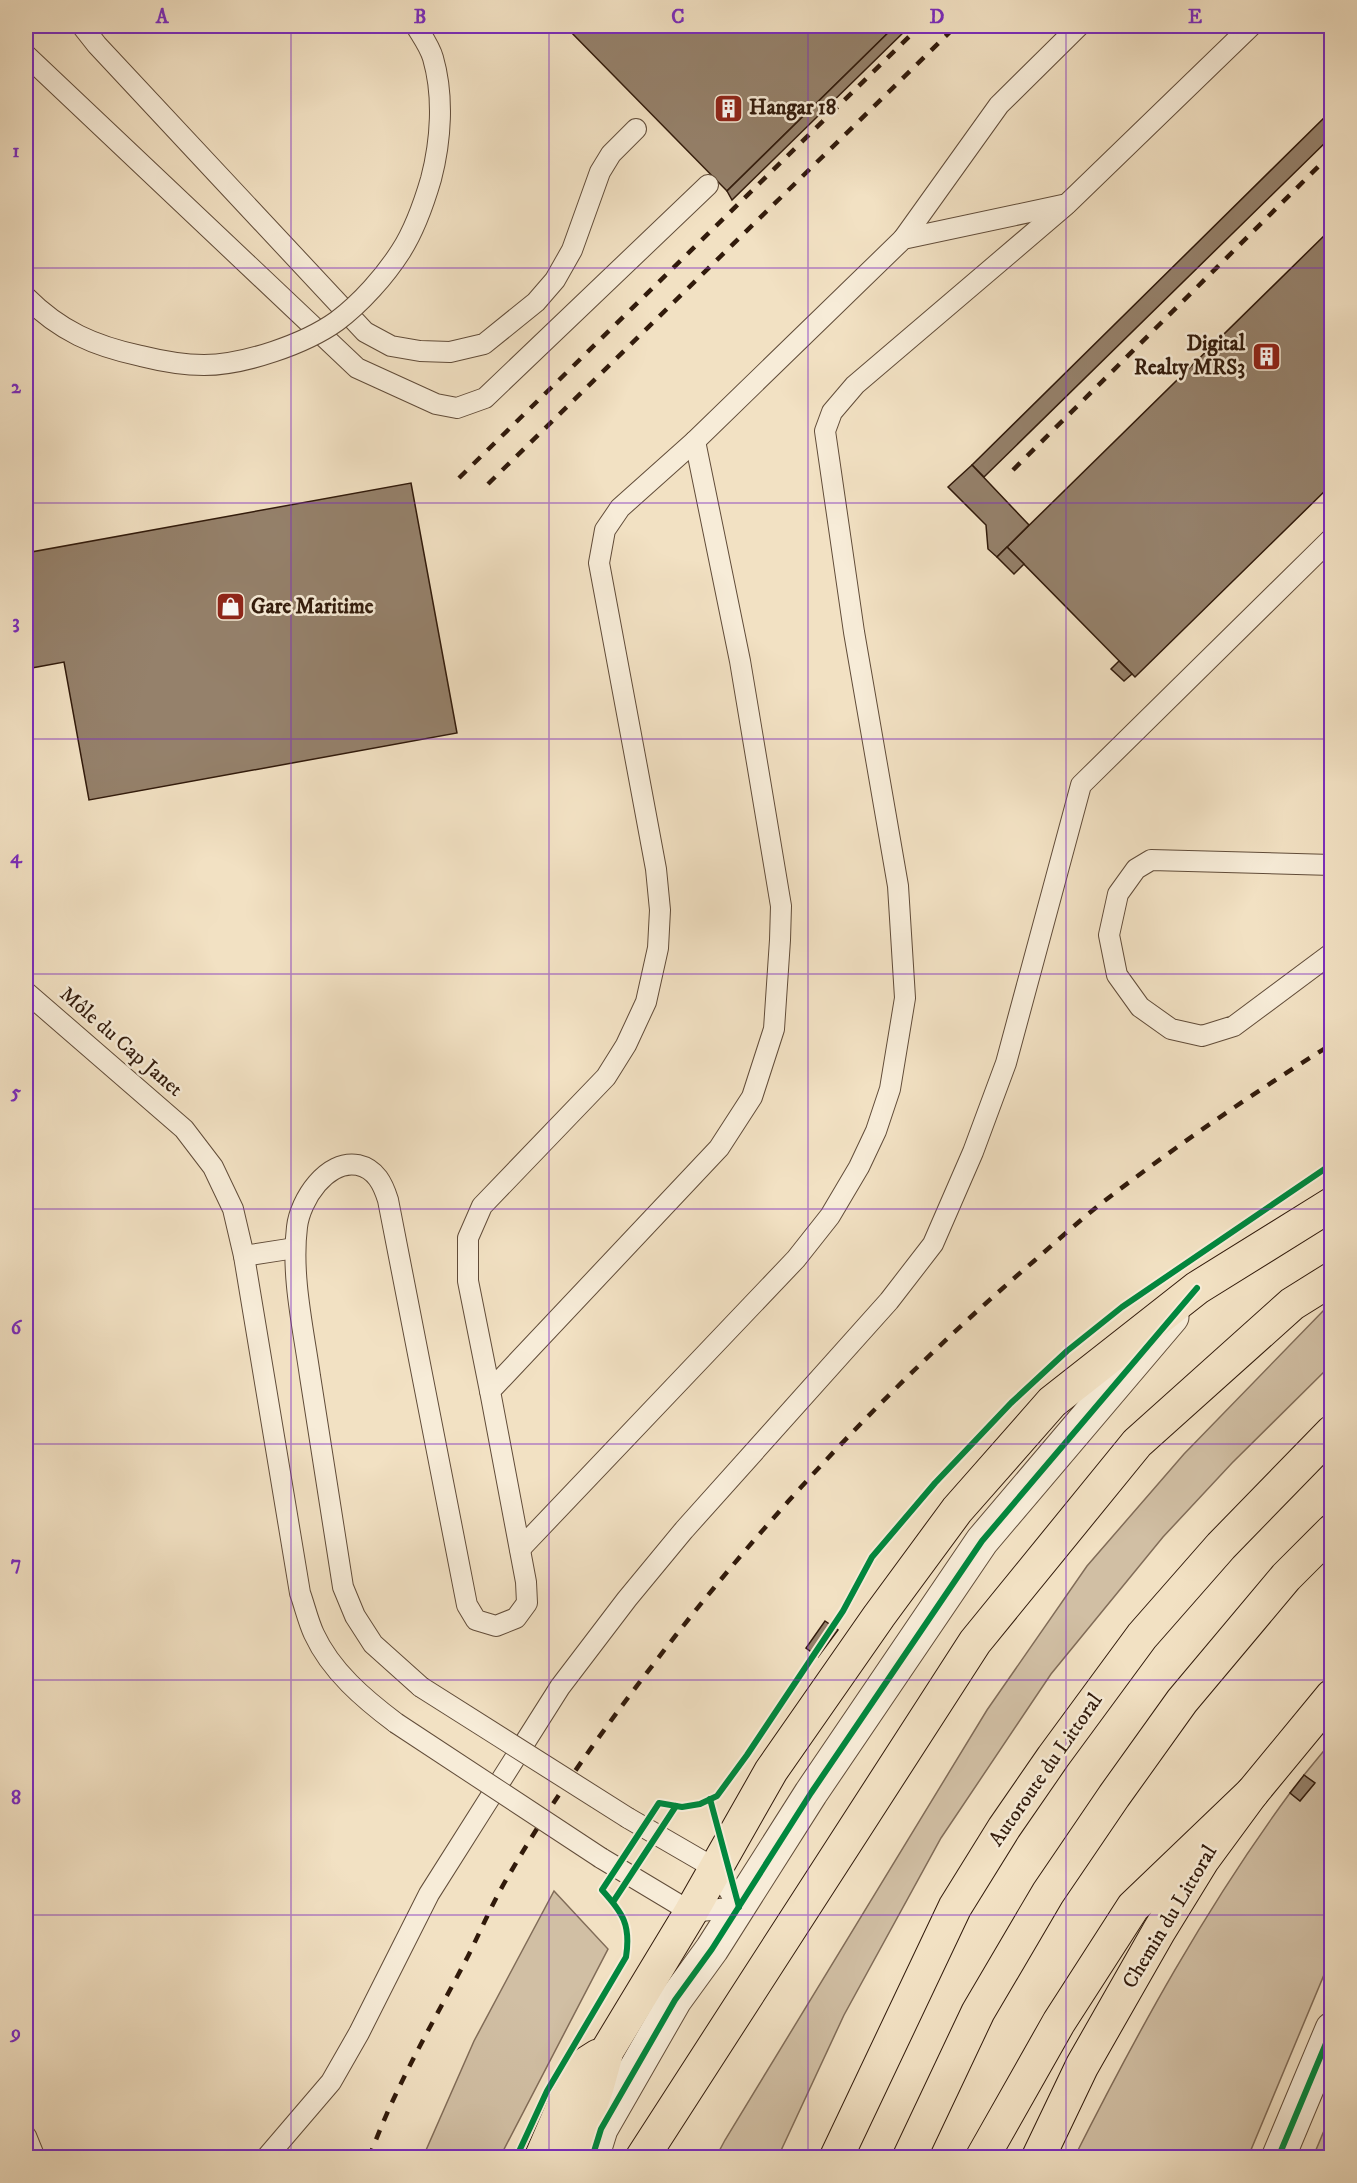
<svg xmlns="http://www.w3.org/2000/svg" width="1357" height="2183" viewBox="0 0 1357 2183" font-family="'IM FELL DW Pica',serif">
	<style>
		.green { fill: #d1bfa4; stroke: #816c58; stroke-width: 1.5 }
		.building { fill: #95816b; stroke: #311a0b; stroke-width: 1.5 }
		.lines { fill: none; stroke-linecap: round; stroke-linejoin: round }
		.lane-casing { stroke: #614c39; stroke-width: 22 }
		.street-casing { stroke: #614c39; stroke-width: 35 }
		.primary-casing { stroke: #311a0b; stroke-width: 35 }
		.highway-casing { stroke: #311a0b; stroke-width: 35 }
		.lane { stroke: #f7ecd8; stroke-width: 20 }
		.street { stroke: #f7ecd8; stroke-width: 33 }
		.primary { stroke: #f2e1c3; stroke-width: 33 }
		.highway { stroke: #f2e1c3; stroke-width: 33 }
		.rail { stroke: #311a0b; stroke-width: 4.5; stroke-dasharray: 10 10; stroke-linecap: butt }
		.lane-bridge-casing { stroke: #614c39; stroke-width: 22; stroke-linecap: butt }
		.lane-bridge { stroke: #f7ecd8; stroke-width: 20 }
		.cycleway-casing { stroke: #f7ecd8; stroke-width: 10 }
		.cycleway { stroke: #00873e; stroke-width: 6 }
		.grid { fill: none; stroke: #7b2cbf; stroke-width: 1.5; stroke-opacity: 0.55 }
		.labels { text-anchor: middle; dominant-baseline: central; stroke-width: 5; stroke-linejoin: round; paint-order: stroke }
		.poi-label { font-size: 21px; font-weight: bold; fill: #311a0b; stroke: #f7ecd8; text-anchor: start }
		.street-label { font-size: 21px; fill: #311a0b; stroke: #f7ecd8 }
		.neatline { fill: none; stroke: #7b2cbf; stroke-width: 2 }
		.grid-label { font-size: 20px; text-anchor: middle; font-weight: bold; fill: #7b2cbf }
	</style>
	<rect width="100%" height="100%" fill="#f2e1c3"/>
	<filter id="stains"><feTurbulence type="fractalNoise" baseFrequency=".00333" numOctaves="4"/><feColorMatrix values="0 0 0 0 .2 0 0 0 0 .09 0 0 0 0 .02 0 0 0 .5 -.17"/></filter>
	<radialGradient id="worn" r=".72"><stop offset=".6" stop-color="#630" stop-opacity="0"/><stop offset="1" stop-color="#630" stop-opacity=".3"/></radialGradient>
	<g class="green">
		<path d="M1331 1305V1365L1232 1463 1163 1537 1051 1674 941 1838 844 2015 778 2157H716L725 2140 987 1710 1087 1566 1184 1454 1323 1311Z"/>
		<path d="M1331 1742V1958L1248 2157 1074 2158C1138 2031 1206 1907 1290 1793L1300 1801 1314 1784 1304 1775Z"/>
		<path d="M554 1891 608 1949 500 2157H423L474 2041Z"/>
		<path d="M1331 2114V2157H1313Z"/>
	</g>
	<g class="building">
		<path d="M565 26H895L727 191Z"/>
		<path d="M895 26H910L732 200 727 191Z"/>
		<path d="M1332 110V136L984 477 972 465Z"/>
		<path d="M1332 228V484L1135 677 1007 547Z"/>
		<path d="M972 465 1029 525 997 557 988 549 986 525 948 487Z"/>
		<path d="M411 483 457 733 89 800 64 662 26 669V553Z"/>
		<path d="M1007 547 1024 564 1014 574 997 557Z"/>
		<path d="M1119 661 1132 674 1124 681 1111 669Z"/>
		<path d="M825 1621 838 1630 818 1657 806 1648Z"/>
		<path d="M1304 1775 1315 1783 1300 1801 1290 1793Z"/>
	</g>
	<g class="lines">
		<defs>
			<g id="lane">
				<path d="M82 26 97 45 365 332 391 346 420 351 450 352 484 344 536 302 555 280 572 250 600 172 611 154 636 129"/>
				<path d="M26 55 357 368 436 404 457 408 485 398 708 185"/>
				<path d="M903 239 999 105 1079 26"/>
				<path d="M1332 865 1151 860 1136 869 1118 894 1109 935 1117 975 1140 1007 1171 1029 1202 1036 1234 1026 1332 953"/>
				<path d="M26 992 184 1129 213 1167 233 1209 244 1256 300 1593C305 1607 308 1621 314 1634 331 1671 364 1699 396 1723"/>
				<path d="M244 1256 295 1248"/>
				<path d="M490 1391 468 1281V1238L482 1206 606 1077 626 1045 646 1002 658 948 660 910 656 869 599 563 605 530 620 508 695 441"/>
				<path d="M520 1549 796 1259 830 1216 859 1167 876 1131 890 1089 905 998 898 886 854 632 825 431 832 412 855 385 1065 206"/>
				<path d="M421 1687 373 1644 355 1616 343 1587C332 1516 321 1446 310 1376 303 1327 291 1275 297 1227 300 1200 327 1159 358 1165 376 1169 383 1184 388 1200L467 1605 476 1620 496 1626 516 1618 527 1603 526 1582 490 1391 719 1148 752 1097 774 1029 780 940 781 906 740 661 695 441 903 239 1067 204 1251 26"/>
				<path d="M601 1858 691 1912 739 1907 716 1869 628 1818"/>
				<path d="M26 2136 35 2158"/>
				<path d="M266 2158 331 2082 359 2033 429 1894 560 1687 627 1599 684 1530 889 1301 933 1244 973 1152 1006 1063 1081 785 1332 538"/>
			</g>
			<g id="street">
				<path d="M592 2158 601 2129 675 2000 712 1949 811 1793 982 1541 1172 1317"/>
				<path d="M1278 2158 1332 2029"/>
			</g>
			<g id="primary">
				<path d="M541 2158 565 2102 587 2063 598 2056"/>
				<path d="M573 2158 597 2087 607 2051 691 1912 771 1771 879 1616 957 1510 1052 1402 1197 1288 1332 1204"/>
				<path d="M642 2158 975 1642 1137 1443 1292 1304 1332 1279"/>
				<path d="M1038 2158 1082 2066 1159 1931 1202 1861 1252 1793 1332 1696"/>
			</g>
			<g id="highway">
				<path d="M836 2158 955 1907 1004 1828 1053 1757 1142 1636 1221 1546 1332 1432"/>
				<path d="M909 2158 978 2012 1048 1893 1114 1796 1182 1701 1286 1577 1332 1531"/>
				<path d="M982 2158 1059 2022 1133 1907 1252 1793"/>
			</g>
		</defs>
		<use href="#lane" class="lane-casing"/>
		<use href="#street" class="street-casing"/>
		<use href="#primary" class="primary-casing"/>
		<use href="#highway" class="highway-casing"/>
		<use href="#lane" class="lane"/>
		<use href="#street" class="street"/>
		<use href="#primary" class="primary"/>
		<use href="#highway" class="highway"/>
		<g class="rail">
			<path d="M1013 470 1332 153"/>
			<path d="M459 478 920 26"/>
			<path d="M488 484 956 26"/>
			<path d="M369 2158C394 2089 431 2026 465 1962 480 1933 492 1903 509 1875 558 1790 616 1712 676 1635 783 1499 903 1373 1034 1261 1057 1241 1079 1221 1103 1202 1176 1146 1253 1093 1332 1044"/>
		</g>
		<defs>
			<g id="lane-bridge">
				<path d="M26 297C60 331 94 346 141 356 161 361 183 365 204 365 244 365 305 344 337 321 361 303 385 276 401 251 415 229 424 203 431 179 441 141 444 96 433 58 430 47 422 36 416 26"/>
				<path d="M421 1687 628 1818"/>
				<path d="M396 1723 601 1858"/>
			</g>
		</defs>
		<use href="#lane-bridge" class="lane-bridge-casing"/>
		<use href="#lane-bridge" class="lane-bridge"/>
		<defs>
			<g id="cycleway">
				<path d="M710 1799 739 1907"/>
				<path d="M613 1902 676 1806"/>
				<path d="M516 2158 547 2091 626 1957C631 1925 623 1913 602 1890L659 1803 682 1807 700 1804 717 1796 747 1755 843 1611 872 1557 935 1483 1011 1403 1067 1351 1122 1307 1332 1164"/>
				<path d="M592 2158 601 2129 675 2000 712 1949 811 1793 982 1541 1197 1288"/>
				<path d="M1278 2158 1332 2029"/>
			</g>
		</defs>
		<use href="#cycleway" class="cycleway-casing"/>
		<use href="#cycleway" class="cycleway"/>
	</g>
	<path class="grid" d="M291 26V2158M549 26V2158M808 26V2158M1066 26V2158M26 268H1332M26 503H1332M26 739H1332M26 974H1332M26 1209H1332M26 1444H1332M26 1680H1332M26 1915H1332"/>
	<defs>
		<symbol id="building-square" viewBox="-11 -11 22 22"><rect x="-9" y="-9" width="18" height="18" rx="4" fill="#8f2418" stroke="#f7ecd8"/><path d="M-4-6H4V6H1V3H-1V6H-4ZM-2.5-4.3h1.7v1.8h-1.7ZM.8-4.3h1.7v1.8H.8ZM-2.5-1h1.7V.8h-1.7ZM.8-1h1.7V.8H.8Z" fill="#fff"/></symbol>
		<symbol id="shop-square" viewBox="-11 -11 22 22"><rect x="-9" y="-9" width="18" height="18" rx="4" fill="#8f2418" stroke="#f7ecd8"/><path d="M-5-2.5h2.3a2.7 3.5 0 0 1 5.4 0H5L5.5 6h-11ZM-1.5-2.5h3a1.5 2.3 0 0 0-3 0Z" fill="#fff"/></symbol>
	</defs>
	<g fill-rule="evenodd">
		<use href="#building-square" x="712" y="92" width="33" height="33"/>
		<use href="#building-square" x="1250" y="340" width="33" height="33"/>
		<use href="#shop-square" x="214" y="590" width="33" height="33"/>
	</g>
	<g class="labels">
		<g class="poi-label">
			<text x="749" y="108">Hangar 18</text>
			<text x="1245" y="344" text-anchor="end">Digital<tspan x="1245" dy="24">Realty MRS3</tspan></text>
			<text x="251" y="607">Gare Maritime</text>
		</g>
		<g class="street-label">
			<text transform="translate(121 1042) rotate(41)">Môle du Cap Janet</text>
			<text transform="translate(1046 1770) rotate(-55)">Autoroute du Littoral</text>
			<text transform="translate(1170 1917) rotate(-59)">Chemin du Littoral</text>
		</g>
	</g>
	<rect width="1357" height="2183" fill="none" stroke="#f2e1c3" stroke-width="66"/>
	<rect x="33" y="33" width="1291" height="2117" class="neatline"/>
	<g class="grid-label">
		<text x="162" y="23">A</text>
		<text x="420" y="23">B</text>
		<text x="678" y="23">C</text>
		<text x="937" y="23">D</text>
		<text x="1195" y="23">E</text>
		<text x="16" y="157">1</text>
		<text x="16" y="393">2</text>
		<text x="16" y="628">3</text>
		<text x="16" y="863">4</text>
		<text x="16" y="1098">5</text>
		<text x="16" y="1334">6</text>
		<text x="16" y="1569">7</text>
		<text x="16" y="1804">8</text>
		<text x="16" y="2039">9</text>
	</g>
	<rect width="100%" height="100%" filter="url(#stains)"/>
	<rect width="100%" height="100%" fill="url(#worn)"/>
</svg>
